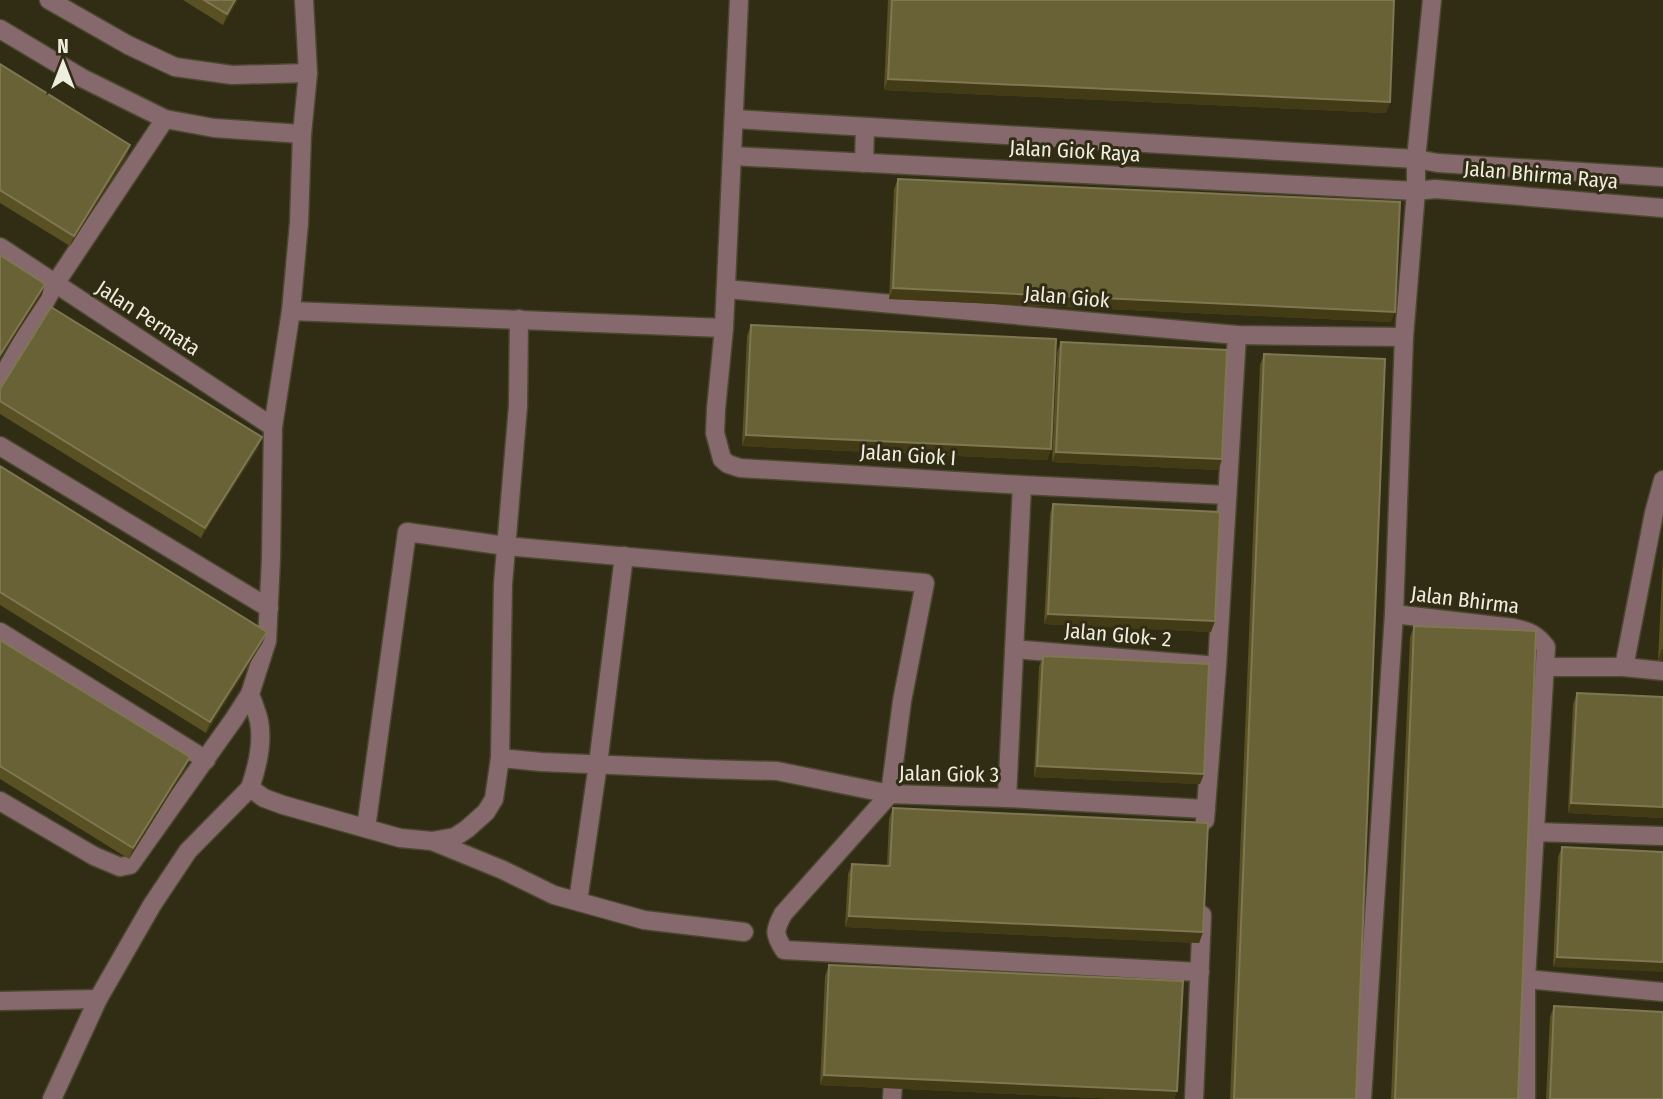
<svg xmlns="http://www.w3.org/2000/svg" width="1663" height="1099" viewBox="0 0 1663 1099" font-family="'Fira Sans Condensed',sans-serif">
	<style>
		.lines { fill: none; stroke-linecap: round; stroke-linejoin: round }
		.minor-casing { stroke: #4c4830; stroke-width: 21 }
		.minor { stroke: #86696d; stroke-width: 18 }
		.wall { fill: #595123 }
		.shaded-wall { fill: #423b15 }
		.building { fill: #696237; stroke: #7e7751; stroke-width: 2 }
		.labels { text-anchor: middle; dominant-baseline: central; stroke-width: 6; stroke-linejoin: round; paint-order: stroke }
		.street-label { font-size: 21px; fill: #efedde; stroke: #312d14 }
	</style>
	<rect width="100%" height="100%" fill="#312d14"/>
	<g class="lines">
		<defs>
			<g id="minor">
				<path d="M49 0 128 45 175 67 232 75 308 73"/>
				<path d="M739 0 724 328 716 409 715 433 722 459 728 464 740 468 1022 485 1227 495"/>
				<path d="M0 29 82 78 165 119 214 128 302 134"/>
				<path d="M734 119 1416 159 1438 163 1663 177"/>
				<path d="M732 156 1416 191 1435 189 1663 208"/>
				<path d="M864 163 865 127"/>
				<path d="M0 247 273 427"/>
				<path d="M726 289 1237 335 1404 337"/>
				<path d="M291 311 724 328"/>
				<path d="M0 381 55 284 165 119"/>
				<path d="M0 446 269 608"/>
				<path d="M1394 614 1514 628C1529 631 1537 635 1546 647L1526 979V1099"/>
				<path d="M0 632 206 760"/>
				<path d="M1014 649 1206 665"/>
				<path d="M1546 667H1624L1663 671"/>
				<path d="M1624 667 1654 513 1663 480"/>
				<path d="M250 694C253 703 257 712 259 721 263 742 257 768 250 788"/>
				<path d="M1007 798 1022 485"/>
				<path d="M0 801 94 856 120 867 130 865 234 719 250 694 267 641 271 559 273 427 291 311 299 223 302 134 308 73 304 0"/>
				<path d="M1205 820 1217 666 1237 335"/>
				<path d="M366 828 407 532 506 546 925 583 902 701 890 794 777 771 705 769 541 762 500 758"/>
				<path d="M1535 832 1663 836"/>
				<path d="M432 841 503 870 554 895 644 920 744 932"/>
				<path d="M578 901 598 764 624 556"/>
				<path d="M1200 972 784 950C774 934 774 931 783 914L890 794 1007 798 1206 809"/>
				<path d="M1526 979 1663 992"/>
				<path d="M0 1001 98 999"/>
				<path d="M52 1099 98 999 152 905 188 851 250 788 264 798 283 805 400 838 432 841 455 837 467 829 486 812 494 799 500 758 503 584 518 406 519 319"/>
				<path d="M892 1099 894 1068"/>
				<path d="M1194 1099 1202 915"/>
				<path d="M1362 1099 1394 614 1404 337 1416 191V159L1432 0"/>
			</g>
		</defs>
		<use href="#minor" class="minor-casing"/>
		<use href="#minor" class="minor"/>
	</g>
	<g class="wall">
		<path d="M183 0H238L223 25Z"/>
		<path d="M888 0H1394L1390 102 1386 113 884 90Z"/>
		<path d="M0 64 127 156 70 246 0 203Z"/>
		<path d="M898 179 1391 322 889 299 894 189Z"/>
		<path d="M751 325 1051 449 1047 460 742 446 747 336Z"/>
		<path d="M1061 342 1222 459 1218 470 1052 462 1057 353Z"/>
		<path d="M1264 354 1356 1099H1230L1260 365Z"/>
		<path d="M0 389 262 437 258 448 201 538 0 414Z"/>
		<path d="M0 466 263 642 206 733 0 605Z"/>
		<path d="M1053 504 1211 632 1044 624 1050 514Z"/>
		<path d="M1663 556V660H1658Z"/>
		<path d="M1414 626 1518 1099H1391L1410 637Z"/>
		<path d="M0 640 190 757 186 768 129 859 0 779Z"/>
		<path d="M1043 656 1200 784 1034 777 1039 667Z"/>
		<path d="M1577 693 1663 697V818L1568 813 1573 704Z"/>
		<path d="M893 808 1203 932 1199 943 845 927 848 874 852 864 887 865 889 819Z"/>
		<path d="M1562 847 1663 852 1553 967 1558 857Z"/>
		<path d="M829 965 1177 1091 1174 1099H1118L820 1085 825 976Z"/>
		<path d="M1554 1006 1663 1099H1546L1550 1017Z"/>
	</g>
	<g class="shaded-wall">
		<path d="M235 0H238L223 25 227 14Z"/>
		<path d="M888 79 1390 102 1386 113 884 90Z"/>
		<path d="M130 145 127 156 70 246 74 236Z"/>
		<path d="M45 284 42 295 0 359V355Z"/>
		<path d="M893 288 1395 312 1391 322 889 299Z"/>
		<path d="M746 435 1051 449 1047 460 742 446Z"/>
		<path d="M262 437 258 448 201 538 205 528Z"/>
		<path d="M1056 452 1222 459 1218 470 1052 462Z"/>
		<path d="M1048 614 1215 621 1211 632 1044 624Z"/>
		<path d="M267 632 263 642 206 733 210 722Z"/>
		<path d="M1662 649H1663V660H1658Z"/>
		<path d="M190 757 186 768 129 859 133 848Z"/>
		<path d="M1037 766 1204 774 1200 784 1034 777Z"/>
		<path d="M1571 803 1663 807V818L1568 813Z"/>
		<path d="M849 916 1203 932 1199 943 845 927Z"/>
		<path d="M1557 957 1663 962V972L1553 967Z"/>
		<path d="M824 1075 1177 1091 1174 1099H1118L820 1085Z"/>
	</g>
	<g class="building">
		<path d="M204 0H235L227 14Z"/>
		<path d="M892 0H1394L1390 102 888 79Z"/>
		<path d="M0 64 130 145 74 236 0 190Z"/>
		<path d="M898 179 1400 202 1395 312 893 288Z"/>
		<path d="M0 255 45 284 0 355Z"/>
		<path d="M51 307 262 437 205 528 0 401V389Z"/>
		<path d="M751 325 1056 339 1051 449 746 435Z"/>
		<path d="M1061 342 1227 350 1222 459 1056 452Z"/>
		<path d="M1264 354 1385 359 1356 1099H1234Z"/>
		<path d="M0 466 267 632 210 722 0 592Z"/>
		<path d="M1053 504 1220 512 1215 621 1048 614Z"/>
		<path d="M1414 626 1536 631 1518 1099H1395Z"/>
		<path d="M0 640 190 757 133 848 0 766Z"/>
		<path d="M1043 656 1209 664 1204 774 1037 766Z"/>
		<path d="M1577 693 1663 697V807L1571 803Z"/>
		<path d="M893 808 1208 823 1203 932 849 916 852 864 890 866Z"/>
		<path d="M1562 847 1663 852V962L1557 957Z"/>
		<path d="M829 965 1183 981 1177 1091 824 1075Z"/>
		<path d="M1554 1006 1663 1012V1099H1550Z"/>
	</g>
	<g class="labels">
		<g class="street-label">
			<text transform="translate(1075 151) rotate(3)">Jalan Giok Raya</text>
			<text transform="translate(1541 175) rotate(5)">Jalan Bhirma Raya</text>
			<text transform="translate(1067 297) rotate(5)">Jalan Giok</text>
			<text transform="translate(148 318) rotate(33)">Jalan Permata</text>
			<text transform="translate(908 455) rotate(4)">Jalan Giok I</text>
			<text transform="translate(1465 600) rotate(7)">Jalan Bhirma</text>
			<text transform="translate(1118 635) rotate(5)">Jalan Glok- 2</text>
			<text transform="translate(949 774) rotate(1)">Jalan Giok 3</text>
		</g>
	</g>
	<g transform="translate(63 63)" stroke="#312d14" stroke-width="5" paint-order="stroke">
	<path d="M0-5L12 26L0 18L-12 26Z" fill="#efedde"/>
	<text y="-10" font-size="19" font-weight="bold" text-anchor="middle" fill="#efedde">N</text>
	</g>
</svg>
